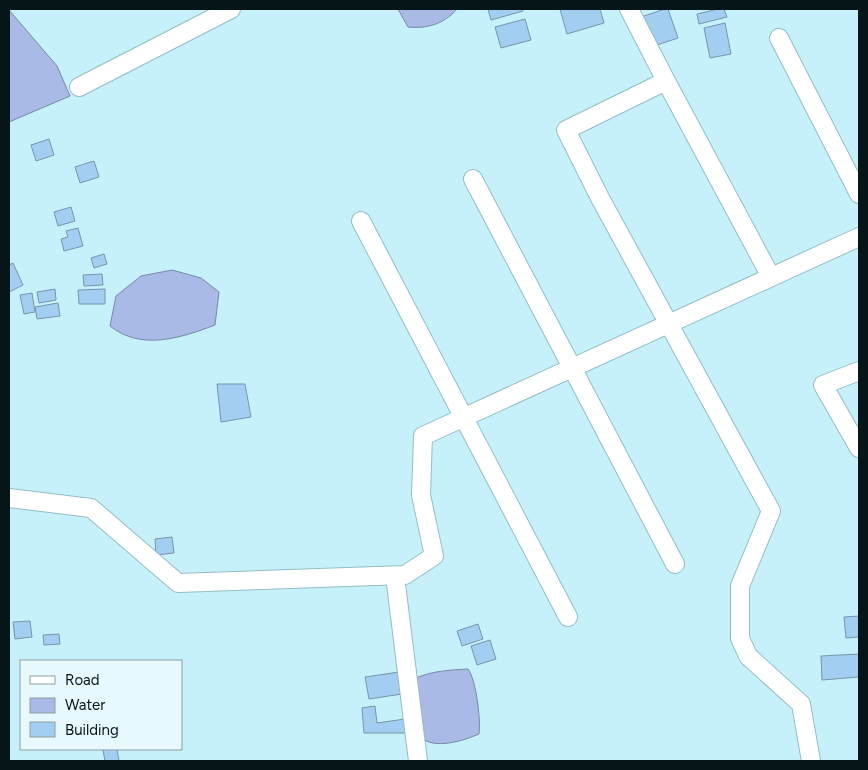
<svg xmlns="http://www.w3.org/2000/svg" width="868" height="770" viewBox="0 0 868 770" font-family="Figtree,sans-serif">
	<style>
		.water { fill: #a9bae7; stroke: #7888a9 }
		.building { fill: #a2cff1; stroke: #7794aa }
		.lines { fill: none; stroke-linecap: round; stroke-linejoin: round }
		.minor-casing { stroke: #93bdc7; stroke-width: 20 }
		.minor { stroke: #fff; stroke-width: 18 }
	</style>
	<rect width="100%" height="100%" fill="#c6f1fb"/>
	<g class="water">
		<path d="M398 9H457C444 24 427 29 408 27Z"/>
		<path d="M9 10 57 66 70 96 9 122Z"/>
		<path d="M172 270 201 278 219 292 215 325C181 338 141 351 110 326L116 296 141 276Z"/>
		<path d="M468 669C476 679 481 720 479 734 463 741 434 750 420 737L416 678C432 671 450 670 468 669Z"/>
	</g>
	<g class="building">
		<path d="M488 9H523V11L491 20Z"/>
		<path d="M560 9H600L604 23 567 34Z"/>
		<path d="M665 9H668L678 38 642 50 632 20Z"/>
		<path d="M718 9H724L727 17 699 24 697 14Z"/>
		<path d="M525 19 531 40 501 48 495 27Z"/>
		<path d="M725 23 731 54 710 58 704 28Z"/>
		<path d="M49 139 54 155 36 161 31 145Z"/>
		<path d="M94 161 99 177 80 183 75 167Z"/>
		<path d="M71 207 75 221 58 226 54 212Z"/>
		<path d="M78 228 83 246 64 251 61 239 68 237 66 231Z"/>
		<path d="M104 254 107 264 94 268 91 258Z"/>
		<path d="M13 263 23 285 9 292V265Z"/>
		<path d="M102 274 103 285 84 286 83 275Z"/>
		<path d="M55 289 56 300 39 303 37 292Z"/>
		<path d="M105 289V304H79L78 290Z"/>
		<path d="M32 293 35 312 24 314 20 295Z"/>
		<path d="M58 303 60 316 37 319 35 307Z"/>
		<path d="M217 384H245L251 417 221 422Z"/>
		<path d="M172 537 174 553 156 555 155 539Z"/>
		<path d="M859 616V637L846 638 844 617Z"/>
		<path d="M30 621 32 637 15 639 13 622Z"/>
		<path d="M478 624 483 639 462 646 457 631Z"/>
		<path d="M59 634 60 644 44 645 43 635Z"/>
		<path d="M490 640 496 659 477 665 471 646Z"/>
		<path d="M859 654V677L822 680 821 656Z"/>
		<path d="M399 672 402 694 369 699 365 677Z"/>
		<path d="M375 706 377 723 405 719 407 733H364L362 708Z"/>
		<path d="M106 749H117L119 761H105L103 750Z"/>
	</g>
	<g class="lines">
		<defs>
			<g id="minor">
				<path d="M629 9 666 81 566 130 600 198 771 511 740 586V638L748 656 801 704 811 761"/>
				<path d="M779 38 859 194"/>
				<path d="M666 81 771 277"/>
				<path d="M79 87 231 9"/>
				<path d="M473 179 675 564"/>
				<path d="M361 221 568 617"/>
				<path d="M859 371 823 385 859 448"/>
				<path d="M9 498 91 508 178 583 405 575 434 556 421 495 423 436 859 237"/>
				<path d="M395 576 418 761"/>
			</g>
		</defs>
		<use href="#minor" class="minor-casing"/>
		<use href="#minor" class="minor"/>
	</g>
	<rect width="868" height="770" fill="none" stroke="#051518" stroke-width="20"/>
	<rect x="20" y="660" width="162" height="90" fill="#e8f9fd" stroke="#8d9ea1"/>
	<rect x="30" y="676" width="25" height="8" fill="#ffffff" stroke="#8d9ea1"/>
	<text x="65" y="685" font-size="15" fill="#051518">Road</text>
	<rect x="30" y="698" width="25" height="15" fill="#a9bae7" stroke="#8d9ea1"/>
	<text x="65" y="710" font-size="15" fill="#051518">Water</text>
	<rect x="30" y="722" width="25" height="15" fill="#a2cff1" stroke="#8d9ea1"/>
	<text x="65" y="735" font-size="15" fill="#051518">Building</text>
</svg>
